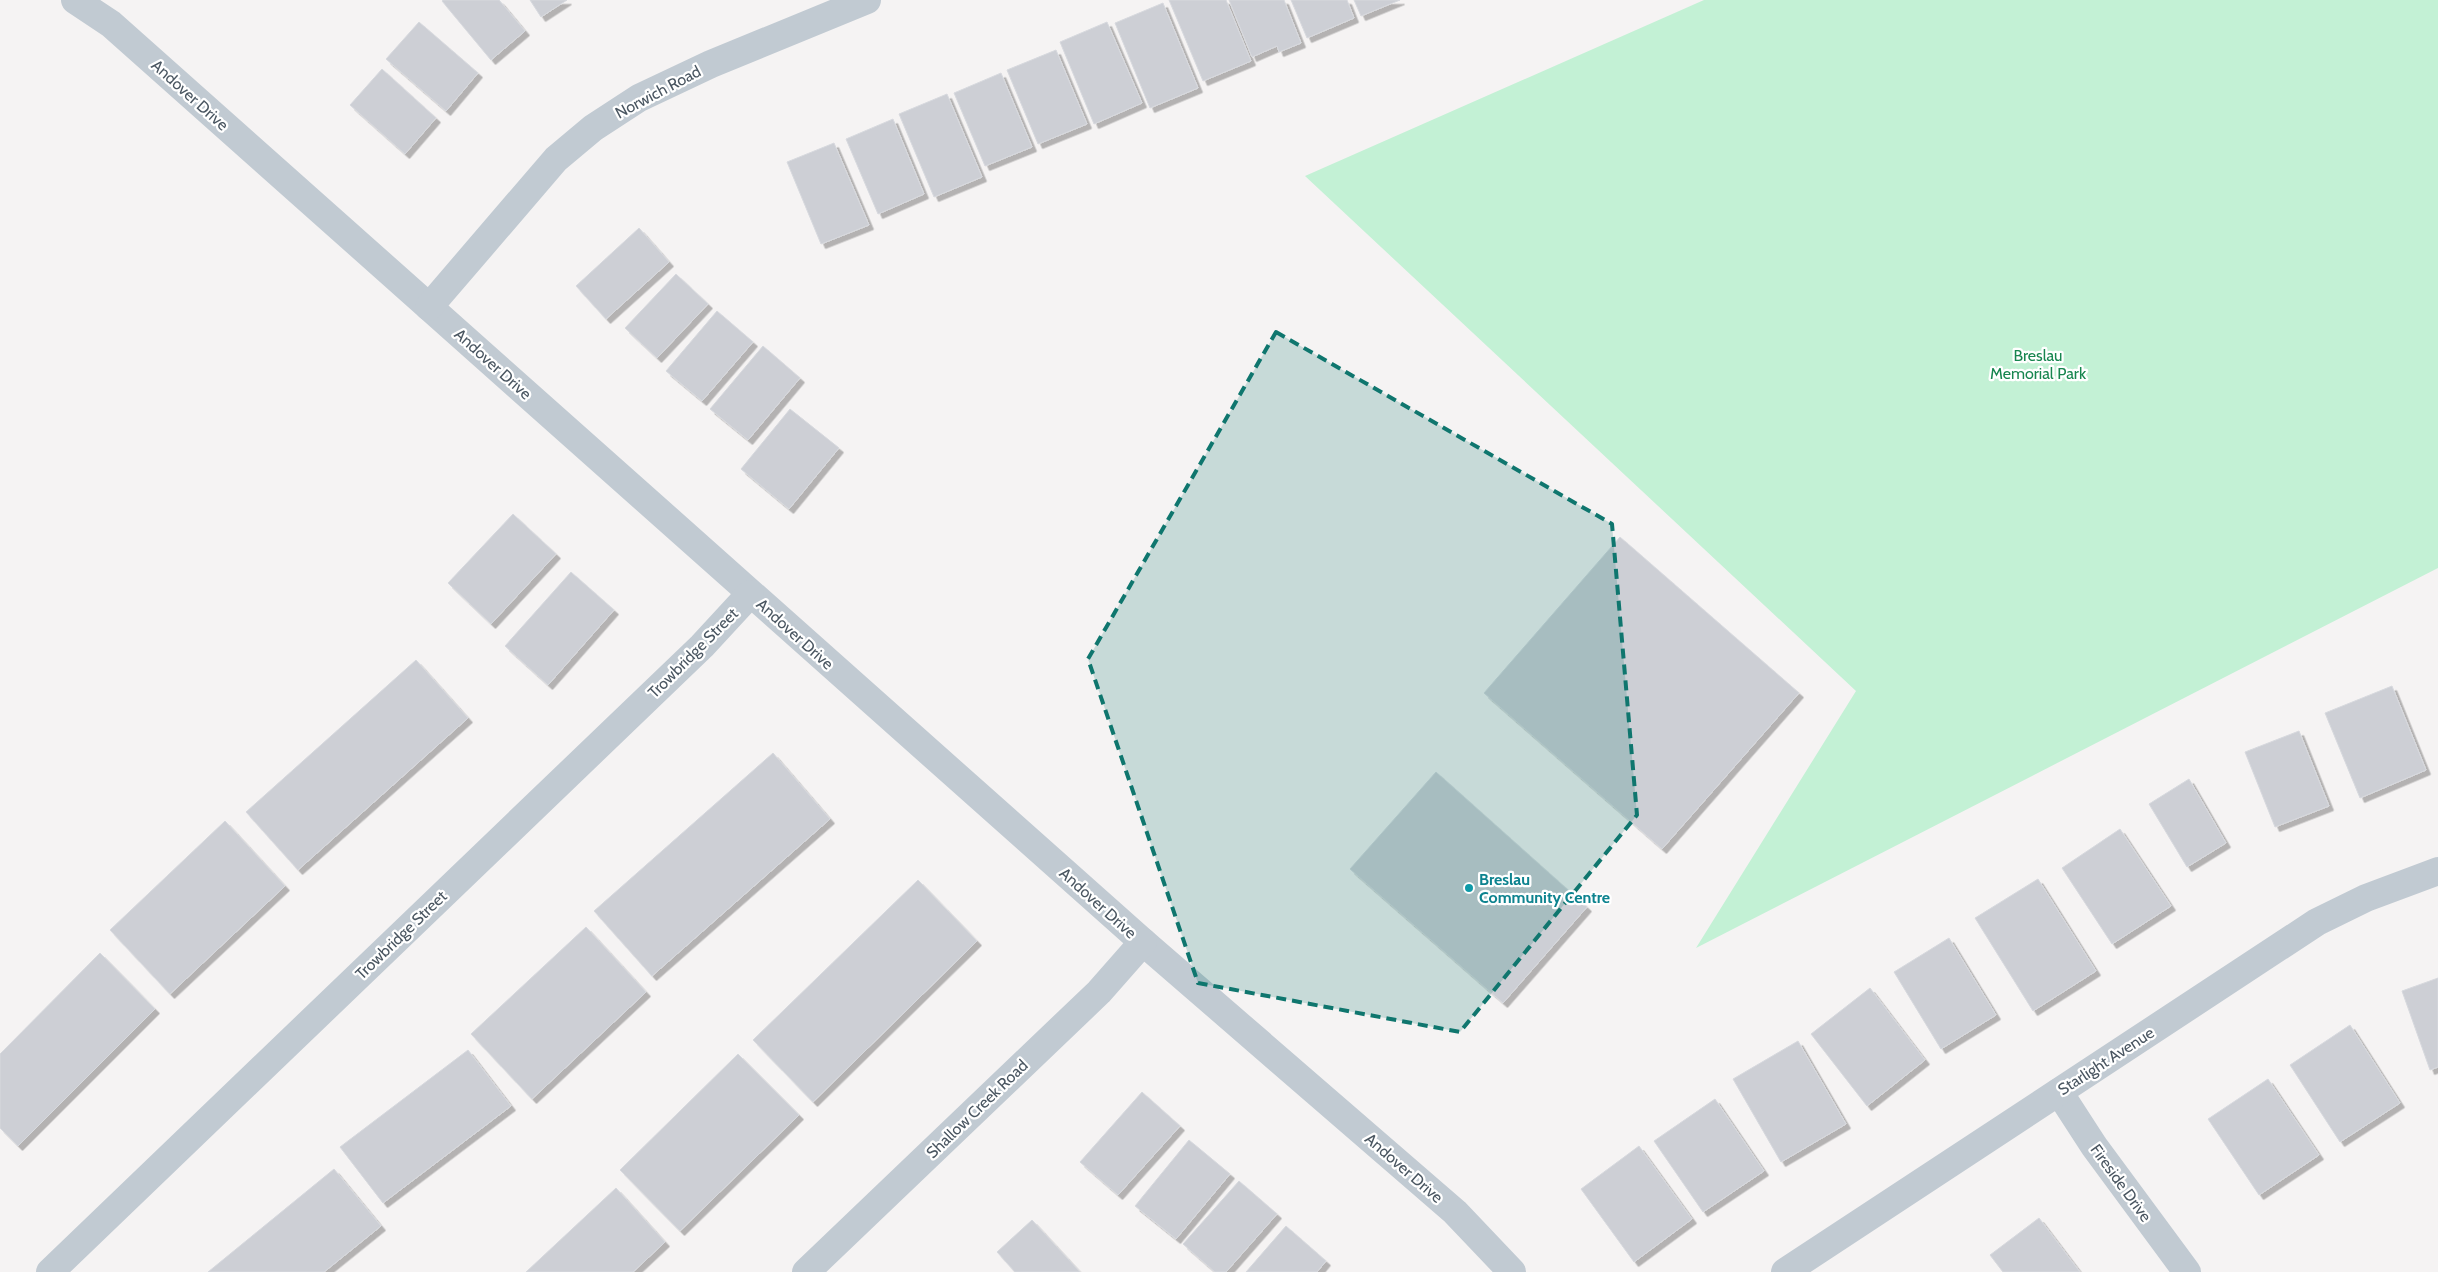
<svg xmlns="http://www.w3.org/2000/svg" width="2438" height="1272" viewBox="0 0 2438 1272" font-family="Cabin,sans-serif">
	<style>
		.green { fill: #c3f1d5 }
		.building { fill: #cdcfd5; stroke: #d7d9de; filter: url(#shadow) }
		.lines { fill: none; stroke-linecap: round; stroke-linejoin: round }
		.minor { stroke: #c1cad2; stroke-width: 28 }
		.marked { fill: #0f766e; fill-opacity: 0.2; stroke: #0f766e; stroke-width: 4; stroke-dasharray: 10 6; stroke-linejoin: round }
		.culture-dot { fill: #0f9aa8; stroke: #fff; stroke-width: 2 }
		.labels { text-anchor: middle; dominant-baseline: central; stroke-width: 4.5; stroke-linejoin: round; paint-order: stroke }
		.street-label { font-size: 16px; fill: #4a5661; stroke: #fff }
		.park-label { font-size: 16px; fill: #17864f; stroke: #fff }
		.culture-label { font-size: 16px; font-weight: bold; fill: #0d838f; stroke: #fff; text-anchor: start }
	</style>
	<defs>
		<filter id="shadow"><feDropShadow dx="4.5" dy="4.5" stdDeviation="0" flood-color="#0004"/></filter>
	</defs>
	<rect width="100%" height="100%" fill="#f5f3f3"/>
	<path class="green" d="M1704 0H2438V568L1696 948 1856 691 1305 176Z"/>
	<g class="building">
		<path d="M443 0H499L525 31 491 60 442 1Z"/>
		<path d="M530 0H567L541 17Z"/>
		<path d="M1169 0H1226L1251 61 1203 81Z"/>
		<path d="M1229 0H1284L1301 43 1279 52 1277 46 1252 57Z"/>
		<path d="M1291 0H1347L1354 18 1307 38Z"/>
		<path d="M1354 0H1400L1361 16Z"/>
		<path d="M1163 3 1198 88 1150 108 1115 23Z"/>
		<path d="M419 22 478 73 446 111 386 59Z"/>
		<path d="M1107 22 1142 103 1094 124 1060 42Z"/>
		<path d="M1056 50 1087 124 1038 144 1007 70Z"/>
		<path d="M382 69 436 118 405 154 350 105Z"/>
		<path d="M1001 73 1032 147 985 166 954 93Z"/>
		<path d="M947 94 982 177 934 197 899 114Z"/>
		<path d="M893 119 924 194 878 214 846 139Z"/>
		<path d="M834 143 869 225 821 244 787 162Z"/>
		<path d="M639 228 669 262 606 319 576 286Z"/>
		<path d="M676 274 708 304 657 358 625 328Z"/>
		<path d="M717 311 753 342 702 401 666 371Z"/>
		<path d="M763 346 800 378 748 440 710 409Z"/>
		<path d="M790 409 839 448 789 509 741 469Z"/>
		<path d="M513 514 556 554 491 624 448 583Z"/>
		<path d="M1620 537 1799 693 1662 849 1484 693Z"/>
		<path d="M571 572 614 610 548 685 505 646Z"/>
		<path d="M416 660 468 718 298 870 246 812Z"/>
		<path d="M2392 686 2426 770 2360 798 2325 713Z"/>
		<path d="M2299 731 2329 806 2275 827 2245 752Z"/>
		<path d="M773 753 830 819 652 976 594 911Z"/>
		<path d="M1436 772 1587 907 1503 1003 1350 869Z"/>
		<path d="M2189 779 2226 843 2187 867 2149 804Z"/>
		<path d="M225 821 285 886 170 994 110 930Z"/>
		<path d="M2120 829 2171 906 2112 944 2062 868Z"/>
		<path d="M2038 879 2096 971 2033 1011 1975 918Z"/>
		<path d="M918 880 977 941 813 1102 753 1040Z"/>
		<path d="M586 927 646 992 532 1099 471 1034Z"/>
		<path d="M1949 938 1996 1015 1941 1049 1894 972Z"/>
		<path d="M100 953 155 1009 18 1146 0 1128V1054Z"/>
		<path d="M2438 978V1067L2430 1070 2402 991Z"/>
		<path d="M1870 988 1925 1060 1867 1106 1811 1034Z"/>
		<path d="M2350 1025 2400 1103 2340 1142 2290 1065Z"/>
		<path d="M1798 1041 1846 1124 1781 1162 1733 1079Z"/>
		<path d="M468 1050 511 1106 383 1203 340 1147Z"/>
		<path d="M738 1054 799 1115 680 1231 620 1170Z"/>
		<path d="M2268 1079 2319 1155 2259 1195 2208 1119Z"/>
		<path d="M1142 1092 1180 1126 1118 1195 1080 1162Z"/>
		<path d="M1715 1099 1764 1171 1703 1212 1654 1141Z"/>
		<path d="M1189 1140 1230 1174 1176 1239 1135 1206Z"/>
		<path d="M1639 1146 1692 1219 1634 1262 1581 1189Z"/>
		<path d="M334 1169 381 1226 324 1272H208Z"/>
		<path d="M1239 1181 1277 1214 1226 1272H1215L1183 1244Z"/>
		<path d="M616 1188 665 1242 633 1272H526Z"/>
		<path d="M2039 1218 2080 1272H2003L1990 1255Z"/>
		<path d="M1032 1220 1080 1272H1015L997 1252Z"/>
		<path d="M1286 1226 1326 1261 1317 1272H1246Z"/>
	</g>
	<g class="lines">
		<g class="minor">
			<path d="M75 0 111 24 1143 942 1455 1212 1512 1272"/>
			<path d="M429 307 556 159 593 128 639 98 711 64 867 0"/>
			<path d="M2059 1092 2094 1146 2187 1272"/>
			<path d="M50 1272 702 646 750 594"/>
			<path d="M806 1272 1099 992 1143 942"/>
			<path d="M1785 1272 2317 922 2366 898 2438 871"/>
		</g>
	</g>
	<path class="marked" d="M1276 332 1612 524 1637 815 1460 1032 1198 983 1088 659Z"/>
	<circle class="culture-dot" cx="1469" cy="888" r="5"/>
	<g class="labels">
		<g class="street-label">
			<text transform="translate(658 92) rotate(-28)">Norwich Road</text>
			<text transform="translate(190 95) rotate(42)">Andover Drive</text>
			<text transform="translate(493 364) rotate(42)">Andover Drive</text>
			<text transform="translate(795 634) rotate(42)">Andover Drive</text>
			<text transform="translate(693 653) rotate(-45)">Trowbridge Street</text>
			<text transform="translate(1098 903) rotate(42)">Andover Drive</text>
			<text transform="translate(401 935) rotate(-44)">Trowbridge Street</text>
			<text transform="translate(2106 1061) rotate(-33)">Starlight Avenue</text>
			<text transform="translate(977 1109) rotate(-44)">Shallow Creek Road</text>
			<text transform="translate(1404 1168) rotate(41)">Andover Drive</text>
			<text transform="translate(2121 1183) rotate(54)">Fireside Drive</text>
		</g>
		<g class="park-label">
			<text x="2038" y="355">Breslau<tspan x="2038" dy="18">Memorial Park</tspan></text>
		</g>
		<g class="culture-label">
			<text x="1479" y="879">Breslau<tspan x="1479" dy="18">Community Centre</tspan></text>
		</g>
	</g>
</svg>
